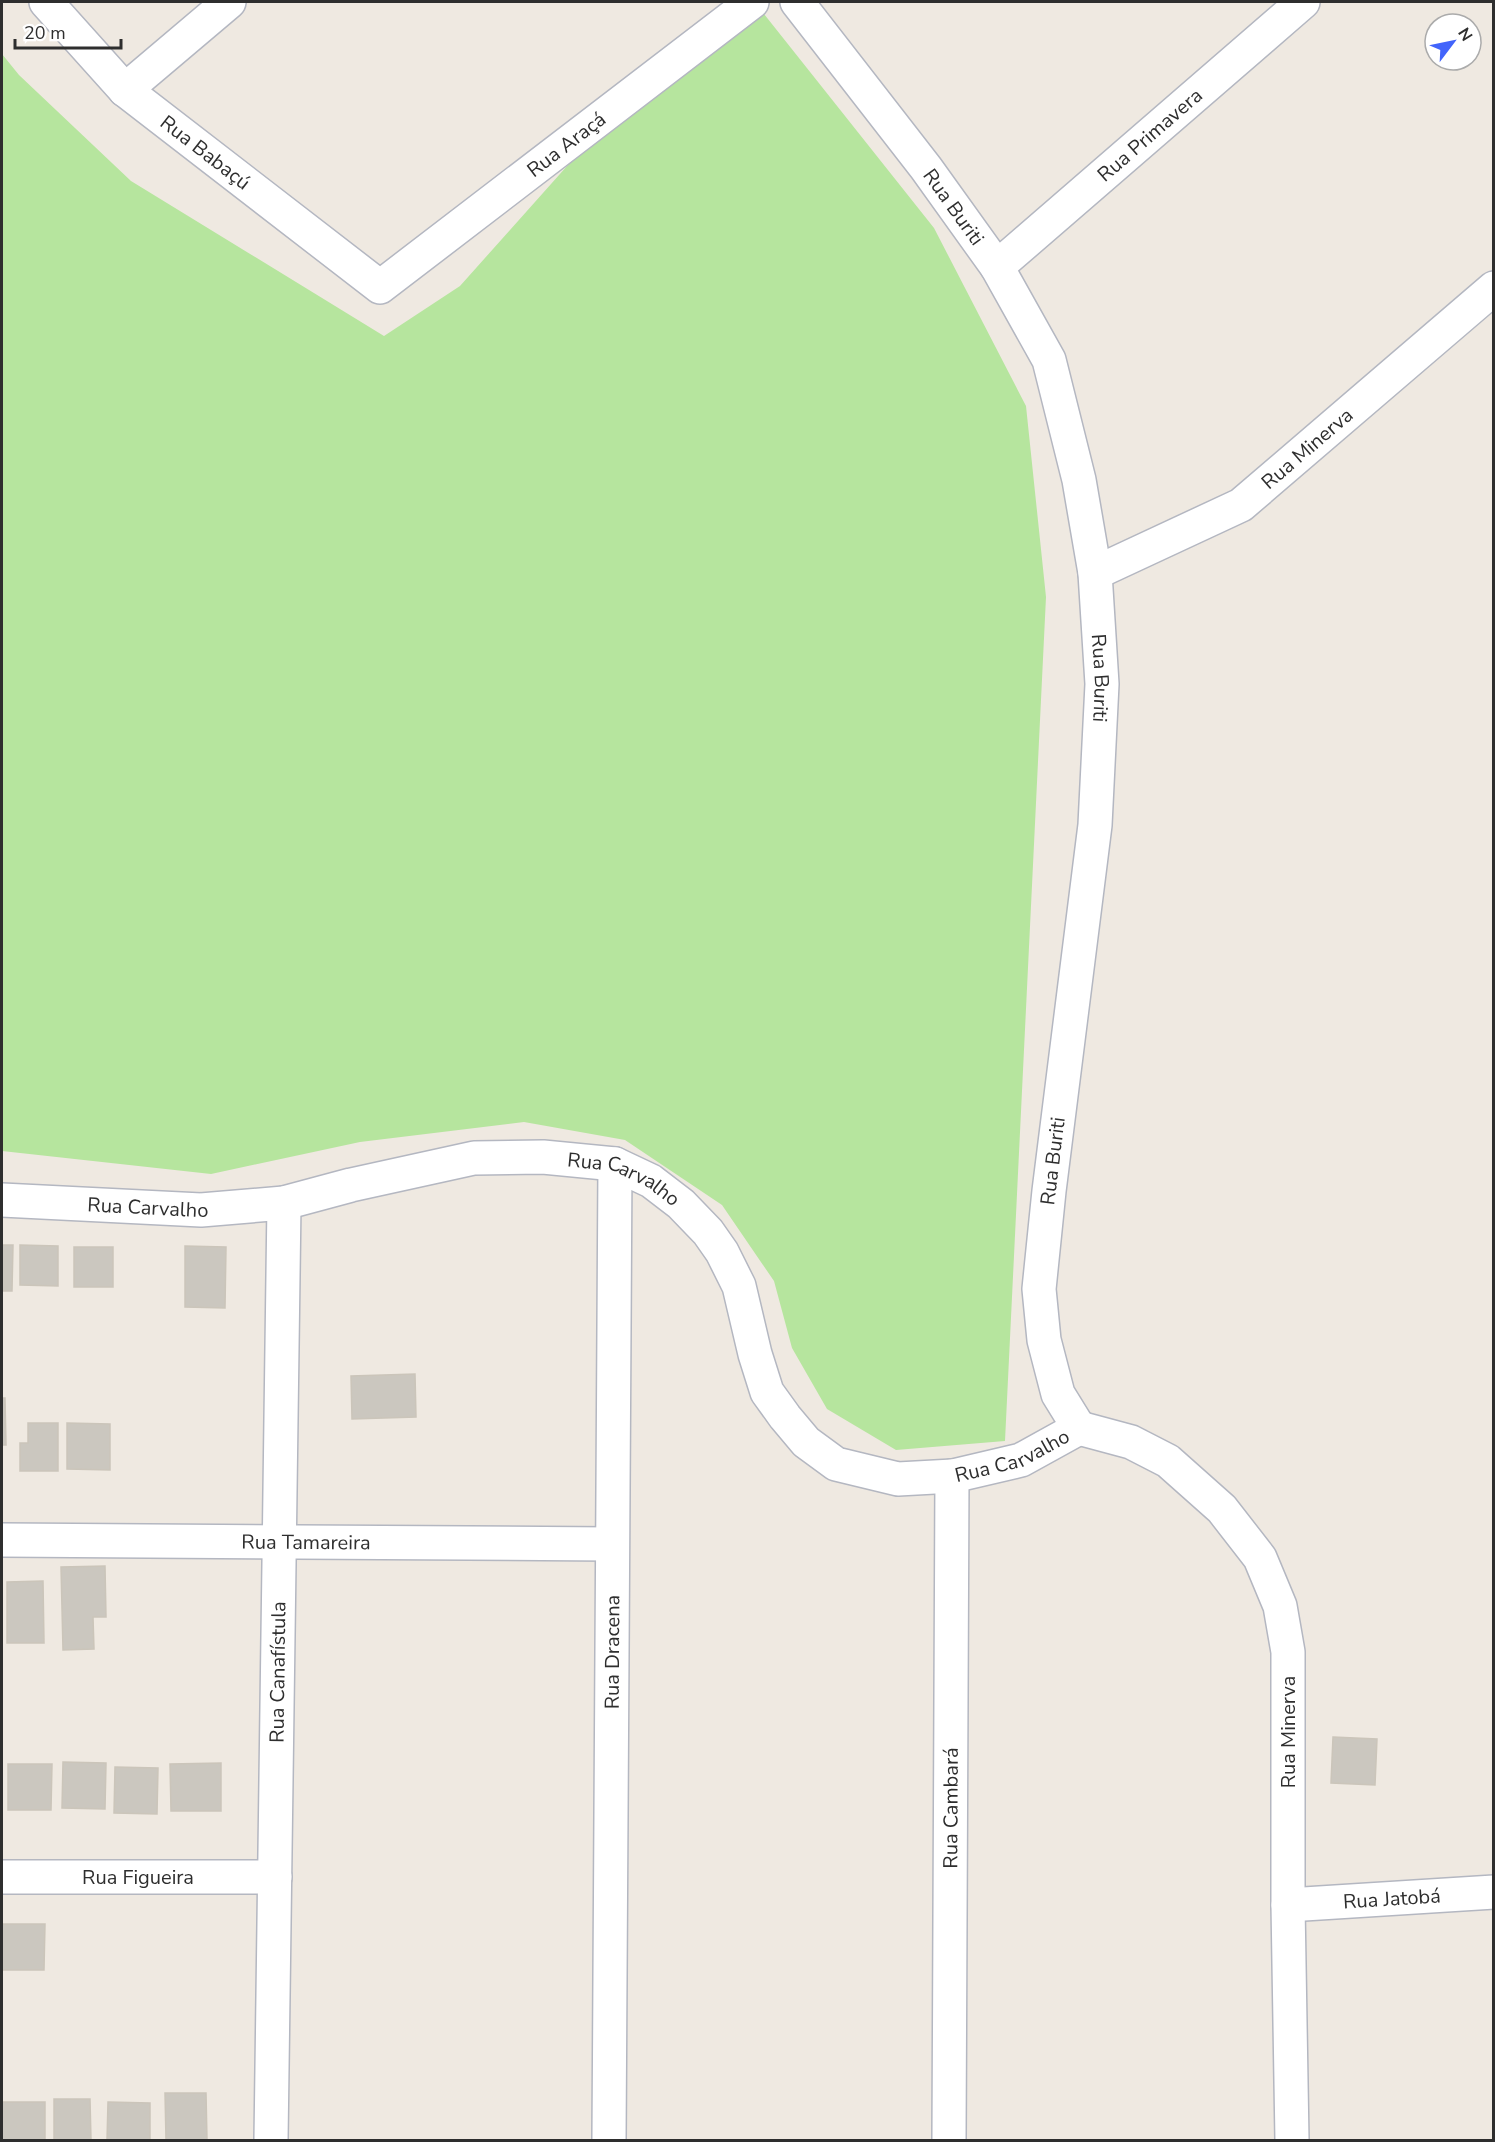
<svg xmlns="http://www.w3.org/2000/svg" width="1495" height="2142" viewBox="0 0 1495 2142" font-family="'Nunito Sans',sans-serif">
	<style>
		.green { fill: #b6e59e }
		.building { fill: #cbc7bf; stroke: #cbc5ba; stroke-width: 1.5 }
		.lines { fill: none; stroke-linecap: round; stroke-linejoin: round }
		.street-casing { stroke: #b4b7c1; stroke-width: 36 }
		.street { stroke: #fff; stroke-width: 33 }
		.labels { text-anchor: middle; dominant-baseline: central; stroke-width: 4.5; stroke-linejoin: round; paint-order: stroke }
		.street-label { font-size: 20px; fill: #2e2e2e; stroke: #fff }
	</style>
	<rect width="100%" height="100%" fill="#efe9e1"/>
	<path class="green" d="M764 14 934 228 1026 406 1046 597 1005 1441 896 1450 827 1409 792 1348 774 1281 722 1205 625 1140 524 1122 360 1142 211 1174 2 1151V54L19 75 131 181 384 336 460 286 584 147 721 38Z"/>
	<g class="building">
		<path d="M2 1245H13L12 1291H2Z"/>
		<path d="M20 1245 58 1246V1286L20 1285Z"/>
		<path d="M185 1246 226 1247 225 1308 185 1307Z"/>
		<rect x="74" y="1247" width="39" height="40"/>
		<path d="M415 1374 416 1417 352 1419 351 1376Z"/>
		<path d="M2 1398H5L6 1445H2Z"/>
		<path d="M28 1423H58V1471H20V1443H28Z"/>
		<path d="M67 1423 110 1424V1470L67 1469Z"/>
		<path d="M105 1566 106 1617H93L94 1649 63 1650 61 1567Z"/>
		<path d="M43 1581 44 1643H7V1582Z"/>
		<path d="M1333 1737 1377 1739 1375 1785 1331 1783Z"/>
		<path d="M63 1762 106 1763 105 1809 62 1808Z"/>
		<path d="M221 1763V1811H171L170 1764Z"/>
		<path d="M8 1764H52L51 1810H8Z"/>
		<path d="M115 1767 158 1768 157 1814 114 1813Z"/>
		<path d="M2 1924H45L44 1970H2Z"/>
		<path d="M165 2093H206L207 2140H166Z"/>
		<path d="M54 2099H90L91 2140H54Z"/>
		<rect x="2" y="2102" width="43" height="38"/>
		<path d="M108 2102 150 2103V2140H107Z"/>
	</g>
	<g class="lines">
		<defs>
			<g id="street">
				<path id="s1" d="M46 2 125 90 380 287 752 2"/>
				<path id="s2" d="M797 2 926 168 997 267 1049 360 1079 480 1095 573 1102 684 1095 825 1049 1191 1039 1289 1044 1340 1058 1394 1079 1428"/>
				<path d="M125 90 229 2"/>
				<path id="s3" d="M997 267 1303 2"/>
				<path id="s4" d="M1095 573 1241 505 1494 288"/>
				<path id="s5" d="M2 1200 201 1210 284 1203 351 1185 474 1158 543 1157 615 1164 651 1181 681 1204 708 1232 722 1252 739 1286 755 1354 767 1392 785 1417 806 1442 836 1464 898 1479 953 1476 1021 1460 1079 1428"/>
				<path d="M1079 1428 1131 1442 1168 1461 1222 1509 1260 1558 1280 1606 1288 1652V1905L1292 2140"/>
				<path id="s6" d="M2 1540 612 1544"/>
				<path id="s7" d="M2 1877H275"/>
				<path id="s8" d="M1288 1905 1494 1892"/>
				<path id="s9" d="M271 2140 284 1203"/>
				<path id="s10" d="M609 2140 615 1164"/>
				<path id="s11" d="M949 2140 952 1476"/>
			</g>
		</defs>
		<use href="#street" class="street-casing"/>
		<use href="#street" class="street"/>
	</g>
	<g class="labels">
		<g class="street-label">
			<text stroke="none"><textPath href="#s3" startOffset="202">Rua Primavera</textPath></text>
			<text stroke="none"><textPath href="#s1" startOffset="675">Rua Araçá</textPath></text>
			<text stroke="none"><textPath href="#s1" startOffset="220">Rua Babaçú</textPath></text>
			<text stroke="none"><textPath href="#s2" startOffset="258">Rua Buriti</textPath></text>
			<text stroke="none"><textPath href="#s4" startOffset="248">Rua Minerva</textPath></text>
			<text stroke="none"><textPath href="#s2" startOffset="762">Rua Buriti</textPath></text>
			<text transform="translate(1053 1161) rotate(-83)">Rua Buriti</text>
			<text stroke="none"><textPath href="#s5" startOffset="632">Rua Carvalho</textPath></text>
			<text stroke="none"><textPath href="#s5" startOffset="146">Rua Carvalho</textPath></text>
			<text stroke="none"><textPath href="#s5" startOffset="1190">Rua Carvalho</textPath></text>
			<text stroke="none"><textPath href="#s6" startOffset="304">Rua Tamareira</textPath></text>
			<text stroke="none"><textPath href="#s10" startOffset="488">Rua Dracena</textPath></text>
			<text stroke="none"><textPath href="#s9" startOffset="468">Rua Canafístula</textPath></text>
			<text transform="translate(1288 1732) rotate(-90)">Rua Minerva</text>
			<text stroke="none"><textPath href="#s11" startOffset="332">Rua Cambará</textPath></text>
			<text stroke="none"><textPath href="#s7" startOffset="136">Rua Figueira</textPath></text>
			<text stroke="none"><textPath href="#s8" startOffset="104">Rua Jatobá</textPath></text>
		</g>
	</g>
	<rect width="1495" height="2142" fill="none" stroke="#2e2e2e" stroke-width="6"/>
	<g transform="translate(1453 42) rotate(58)"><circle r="28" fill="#ffffff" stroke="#ababab" stroke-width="1.5"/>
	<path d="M0-4.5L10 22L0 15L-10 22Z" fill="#4264fb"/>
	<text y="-9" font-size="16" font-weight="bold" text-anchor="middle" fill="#2e2e2e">N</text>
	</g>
	<path d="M15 39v9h106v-9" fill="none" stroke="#2e2e2e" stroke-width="3"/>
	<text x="24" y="39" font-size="18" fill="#2e2e2e" stroke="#ffffff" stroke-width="4.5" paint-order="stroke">20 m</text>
</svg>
